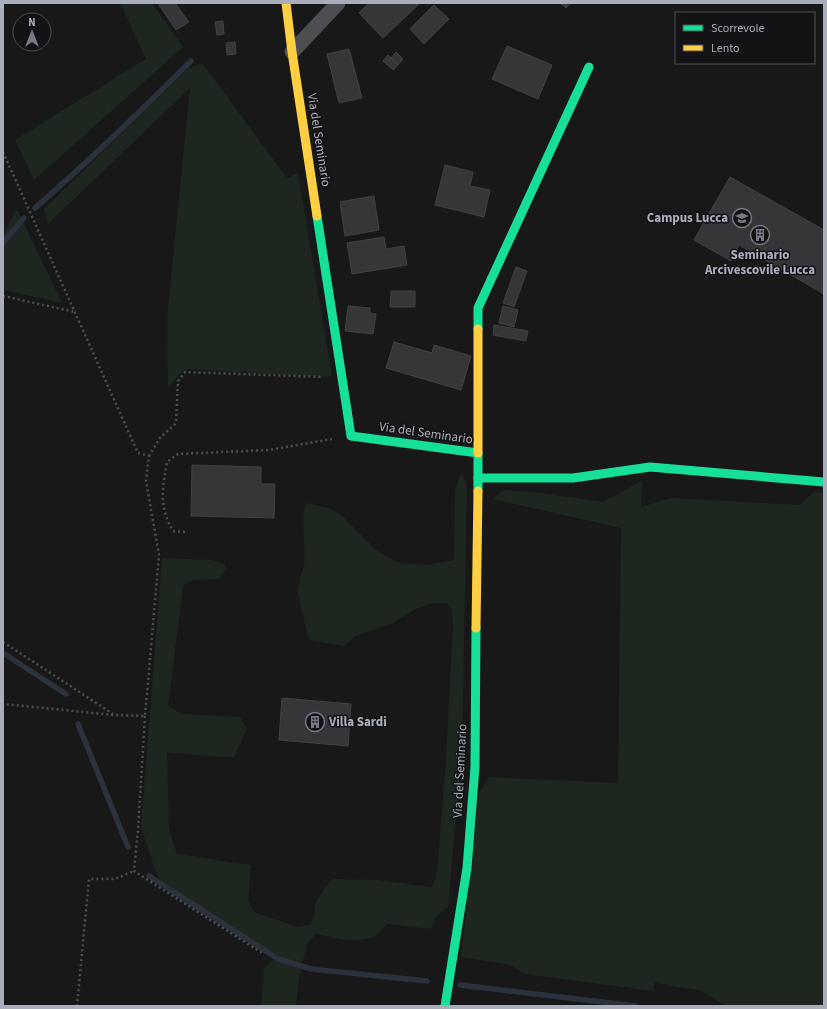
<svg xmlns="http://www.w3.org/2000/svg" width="827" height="1009" viewBox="0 0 827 1009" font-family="'Source Sans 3',sans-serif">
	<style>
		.green { fill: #1e2620 }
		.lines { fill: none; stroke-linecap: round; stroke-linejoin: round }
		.stream { stroke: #2b323b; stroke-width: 5.5 }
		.building { fill: #363638; stroke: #414245 }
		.path { stroke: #4e4f53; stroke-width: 2.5; stroke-dasharray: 2 3; stroke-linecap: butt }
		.street { stroke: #4c4e52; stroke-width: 15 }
		.fast { stroke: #16e098; stroke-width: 9 }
		.slow { stroke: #ffcf43; stroke-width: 9 }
		.labels { text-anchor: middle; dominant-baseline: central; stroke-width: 3; stroke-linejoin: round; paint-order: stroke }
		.street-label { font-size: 13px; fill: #aaadba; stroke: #131215 }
		.poi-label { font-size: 13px; font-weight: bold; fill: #aaadba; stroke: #131215; text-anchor: end }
	</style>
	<rect width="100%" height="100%" fill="#181819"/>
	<g class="green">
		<path d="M120 3H152L183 47 34 180 15 140 146 59Z"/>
		<path d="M202 63 287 178 298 173 332 375 327 377 187 369 179 374 168 389 167 318 190 88 48 224 44 209 189 68Z"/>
		<path d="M17 209 62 303 3 290V235Z"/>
		<path d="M461 473 467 483 462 750 448 907 436 917 431 929 387 924C384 928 380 933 376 935 360 946 333 937 316 934L307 944 299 978 296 1006H261L264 968 275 959 159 879 141 828 162 558 211 560 224 564 227 569 219 579 193 580 183 586 168 706 182 714 240 717 247 729 234 757H221L167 752 169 829 177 854 251 865 248 900 254 912 298 927 311 924 314 915 315 903 332 879 378 880 432 887 437 875 446 758 453 625 452 612 447 603H433L416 609 391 624 355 636 344 646 309 640 297 589 305 562 303 515 306 503 329 508 341 515 377 551 400 563 428 565 454 560 455 490Z"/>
		<path d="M642 481 641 507 671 498 799 505 814 492 824 493V1006H726L699 990 677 987 655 982 653 991 525 974 510 965 461 957 479 793 489 777 618 783 621 528 493 499 504 490 541 493 603 502Z"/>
	</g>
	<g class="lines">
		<g class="stream">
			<path d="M35 208C89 161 141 111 191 61"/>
			<path d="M3 243 24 218"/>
			<path d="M3 653 66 694"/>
			<path d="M78 724 128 847"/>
			<path d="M149 876 278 959 311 969 427 981"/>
			<path d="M460 985 636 1006"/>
		</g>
	</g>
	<g class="building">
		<path d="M162 3H175L189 22 176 30 159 5Z"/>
		<path d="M369 3H420L383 38 359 13Z"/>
		<path d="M560 3H570L566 8Z"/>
		<path d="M434 5 449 19 424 44 410 29Z"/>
		<path d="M223 21 224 34 217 35 215 22Z"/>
		<path d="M235 42 236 54 227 55 226 43Z"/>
		<path d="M507 46 552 65 538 99 492 79Z"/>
		<path d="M349 49 362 98 339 103 327 54Z"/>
		<path d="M396 52 403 59 398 65 391 58Z"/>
		<path d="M388 55 398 65 393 70 383 61Z"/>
		<path d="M445 165 473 172 470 186 490 190 484 217 435 205Z"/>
		<path d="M730 177 824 230V294L739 245 731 261 694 240Z"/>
		<path d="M374 196 379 230 345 236 340 202Z"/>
		<path d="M384 237 386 249 404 246 407 265 352 274 347 243Z"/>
		<path d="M516 267 527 271 514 307 503 303Z"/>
		<path d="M391 291H415V307H390Z"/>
		<path d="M348 306 370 308V313L376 314 373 334 345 331Z"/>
		<path d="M503 306 518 310 514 327 499 323Z"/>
		<path d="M494 325 528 331 526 341 493 335Z"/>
		<path d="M394 342 432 353 434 345 471 356 461 390 386 368Z"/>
		<path d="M192 465 261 467V484H275L274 518 191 516Z"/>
		<path d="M282 698 351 704 348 746 279 740Z"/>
	</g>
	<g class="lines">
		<g class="path">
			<path d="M3 152 138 453 149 456 146 481 159 555 145 716 113 715 3 704"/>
			<path d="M3 296 75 312"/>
			<path d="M149 456 160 438 176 423 178 381 185 372 322 377"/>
			<path d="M185 532 173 531C159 507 162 489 167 462L178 454 269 450 332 439"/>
			<path d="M3 642 113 714"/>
			<path d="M145 716 138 830 134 871 262 953"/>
			<path d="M77 1006 89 879H115L134 871"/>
		</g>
		<path class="street" d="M292 52 338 3"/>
		<g class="fast">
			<path d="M317 216 351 436 478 453V491"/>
			<path d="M478 329V308L589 67"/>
			<path d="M478 478H573L650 467 824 482"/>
			<path d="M445 1006 467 868 475 767 476 628"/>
		</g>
		<g class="slow">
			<path d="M286 3 292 52 317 216"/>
			<path d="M478 329V453"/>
			<path d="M476 628 478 491"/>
		</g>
	</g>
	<defs>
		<symbol id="university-ring" viewBox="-11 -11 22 22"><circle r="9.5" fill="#131215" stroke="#777982" stroke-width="1.5"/><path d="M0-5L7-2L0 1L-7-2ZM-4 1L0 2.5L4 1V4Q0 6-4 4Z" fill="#777982"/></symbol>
		<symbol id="building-ring" viewBox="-11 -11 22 22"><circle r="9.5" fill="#131215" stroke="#777982" stroke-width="1.5"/><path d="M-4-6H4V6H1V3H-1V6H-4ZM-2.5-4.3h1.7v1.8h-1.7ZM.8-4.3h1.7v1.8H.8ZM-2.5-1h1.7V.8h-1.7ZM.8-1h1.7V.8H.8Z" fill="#777982"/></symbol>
	</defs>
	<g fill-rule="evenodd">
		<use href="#university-ring" x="731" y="207" width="22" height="22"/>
		<use href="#building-ring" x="749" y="224" width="22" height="22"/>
		<use href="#building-ring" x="304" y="711" width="22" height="22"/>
	</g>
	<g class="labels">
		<g class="street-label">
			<text transform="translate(319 140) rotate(81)">Via del Seminario</text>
			<text transform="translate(426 433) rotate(8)">Via del Seminario</text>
			<text transform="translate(460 771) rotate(-87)">Via del Seminario</text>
		</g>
		<g class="poi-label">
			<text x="728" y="218">Campus Lucca</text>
			<text x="760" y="255" text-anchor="middle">Seminario<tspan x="760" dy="15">Arcivescovile Lucca</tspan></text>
			<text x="329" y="722" text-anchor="start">Villa Sardi</text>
		</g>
	</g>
	<rect width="827" height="1009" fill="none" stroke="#aaadba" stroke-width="8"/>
	<rect x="675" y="12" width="140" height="52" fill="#131215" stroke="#4f5057"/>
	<rect x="683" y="25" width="20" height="6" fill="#16e098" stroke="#4f5057"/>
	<text x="711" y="32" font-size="12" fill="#aaadba">Scorrevole</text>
	<rect x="683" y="45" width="20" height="6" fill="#ffcf43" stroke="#4f5057"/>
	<text x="711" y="52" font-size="12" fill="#aaadba">Lento</text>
	<g transform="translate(32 32)"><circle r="19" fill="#131215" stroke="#4f5057"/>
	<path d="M0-3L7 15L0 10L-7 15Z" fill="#777982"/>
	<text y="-6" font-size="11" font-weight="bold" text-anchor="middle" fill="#aaadba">N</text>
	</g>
</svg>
